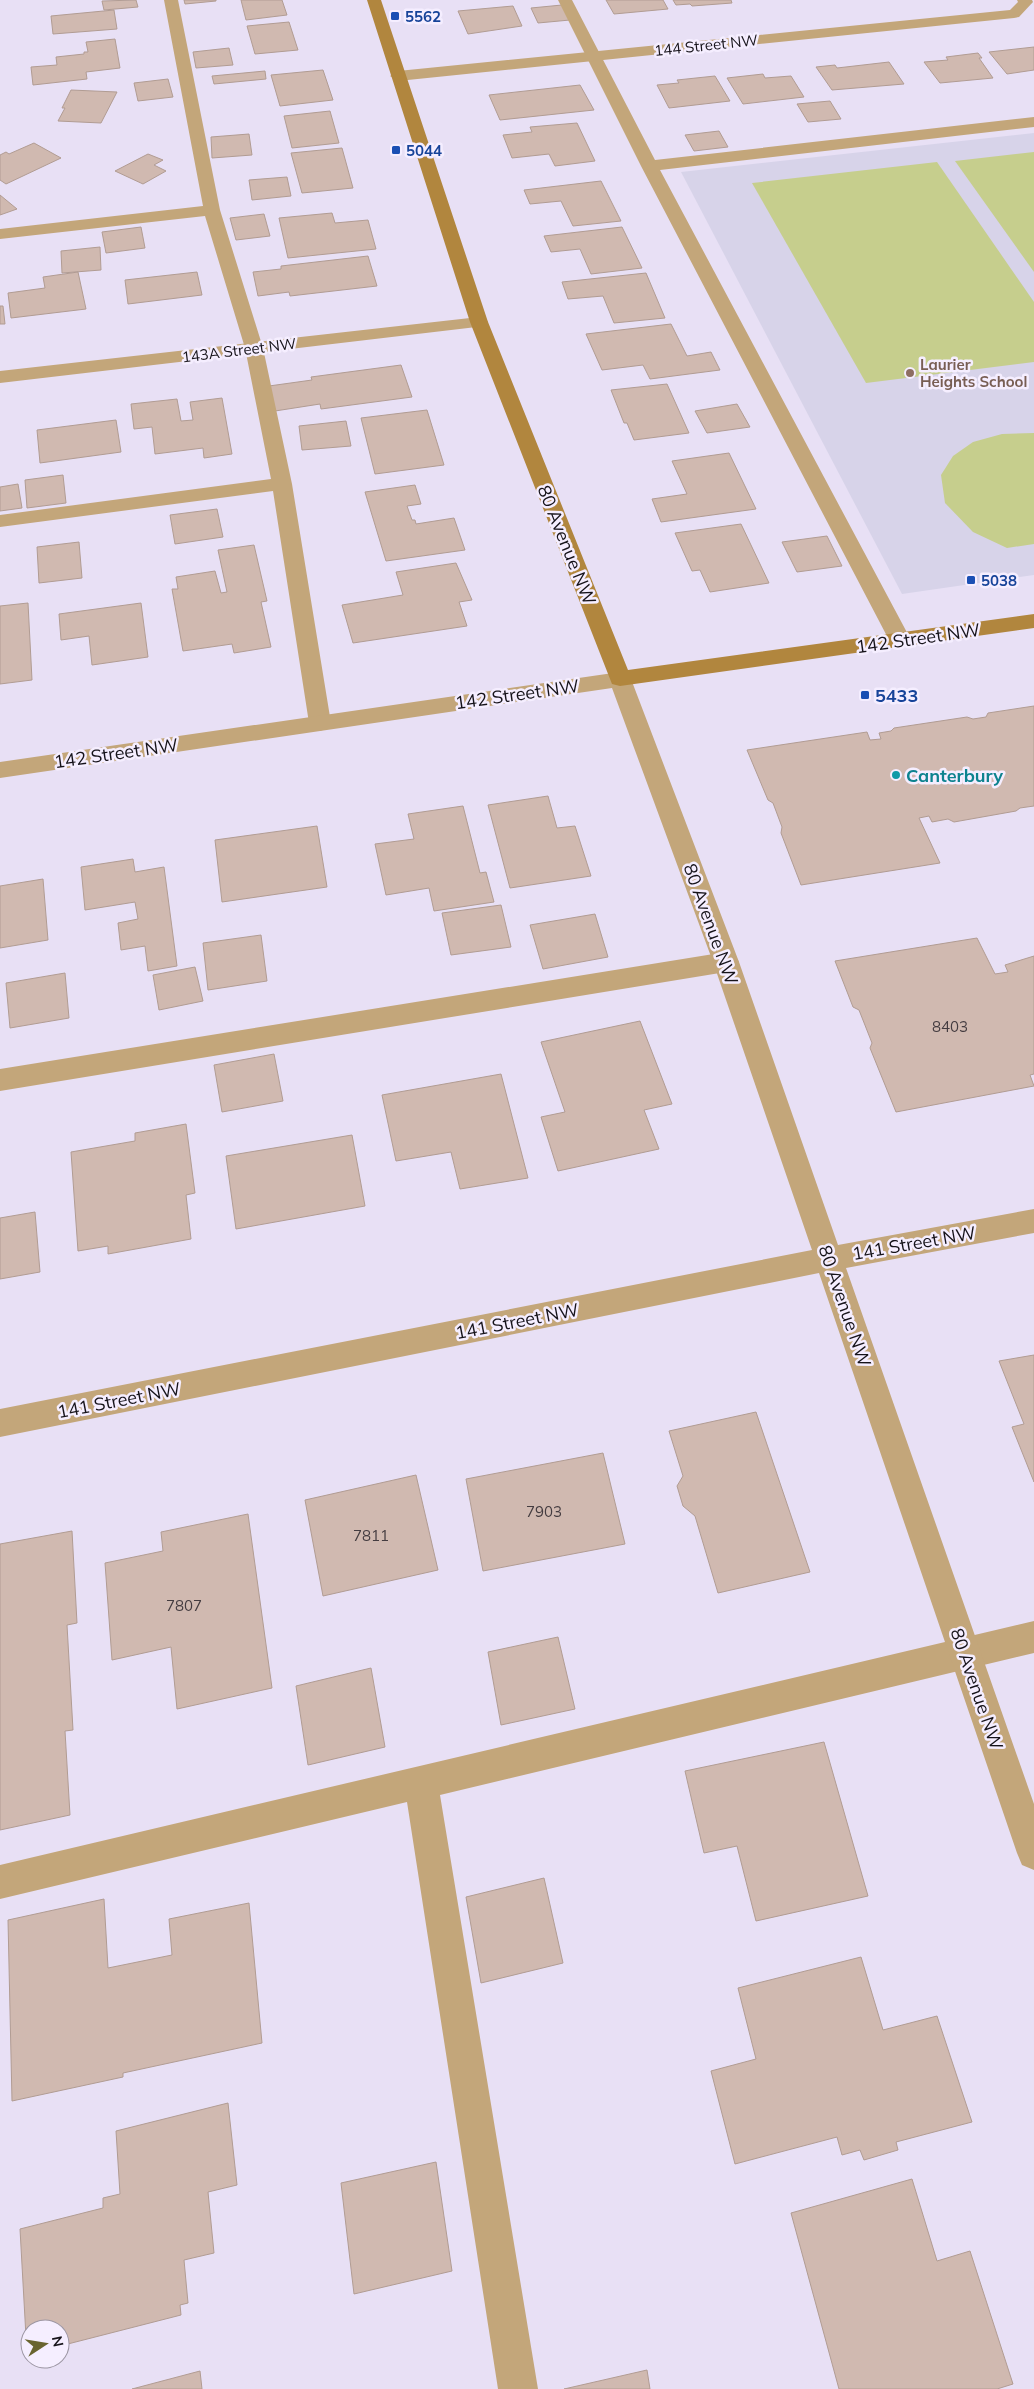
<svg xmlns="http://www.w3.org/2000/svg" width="1034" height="2389" viewBox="0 0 1034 2389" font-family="Mulish,sans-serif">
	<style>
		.education { fill: #d7d3e9 }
		.green { fill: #c6ce8d }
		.building { fill: #d0b9b0; stroke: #b19c93 }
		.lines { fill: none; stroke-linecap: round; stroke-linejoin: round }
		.lane { fill: #c3a67a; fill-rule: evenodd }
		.street { fill: #c3a67a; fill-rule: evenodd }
		.secondary { fill: #b1863e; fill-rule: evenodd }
		.transit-dot { fill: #1a4fb4; stroke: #f5eeff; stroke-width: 2 }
		.education-dot { fill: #8d6e63; stroke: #f5eeff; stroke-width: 2 }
		.culture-dot { fill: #0f9aa8; stroke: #f5eeff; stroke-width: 2 }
		.labels { text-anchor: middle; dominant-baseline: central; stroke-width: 5; stroke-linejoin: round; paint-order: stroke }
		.far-transit-label { font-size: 15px; font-weight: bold; fill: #164399; stroke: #f5eeff; text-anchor: start }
		.far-street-label { font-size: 15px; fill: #16131a; stroke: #f5eeff }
		.far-education-label { font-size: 15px; font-weight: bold; fill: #785e54; stroke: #f5eeff; text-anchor: start }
		.number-label { font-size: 15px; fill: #443c40 }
		.street-label { font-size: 18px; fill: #16131a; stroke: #f5eeff }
		.transit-label { font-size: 18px; font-weight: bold; fill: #164399; stroke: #f5eeff; text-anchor: start }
		.culture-label { font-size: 18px; font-weight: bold; fill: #0d838f; stroke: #f5eeff; text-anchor: start }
	</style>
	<rect width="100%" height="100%" fill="#e8e0f5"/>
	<path class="education" d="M1034 133V575L902 594 681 172Z"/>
	<g class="green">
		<path d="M1034 152V272L955 161Z"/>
		<path d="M937 162 1034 302V362L866 383 752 183Z"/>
		<path d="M1034 433V544L1007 548 973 532 945 503 941 475 953 456 973 442 1002 434Z"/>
	</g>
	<g class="building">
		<path d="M136 0 138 7 104 10 102 1Z"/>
		<path d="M184 0H216V1L185 4Z"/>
		<path d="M241 0H282L287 15 246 20Z"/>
		<path d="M606 0H663L668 9 614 14Z"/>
		<path d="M673 0H731L732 3 692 6 690 4 676 5Z"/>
		<path d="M562 5 570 20 538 23 531 8Z"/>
		<path d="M513 6 522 26 468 34 458 11Z"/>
		<path d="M114 10 117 29 53 34 51 16Z"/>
		<path d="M289 22 298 50 255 54 247 26Z"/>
		<path d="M115 39 120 68 86 72 87 79 33 85 31 67 57 65 56 57 84 54V52H88L86 42Z"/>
		<path d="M1034 47V70L1007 74 989 52Z"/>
		<path d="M229 48 233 65 196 68 193 52Z"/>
		<path d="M978 53 982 58H979L993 78 940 83 924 62 948 60 946 57Z"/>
		<path d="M889 62 904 84 832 90 816 67 835 65 837 68Z"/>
		<path d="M323 70 333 100 280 106 271 75Z"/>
		<path d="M265 71 266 79 214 84 212 76Z"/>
		<path d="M763 74 765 78 791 76 804 97 743 104 727 78Z"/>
		<path d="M715 76 730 101 669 108 657 85 679 83 677 80Z"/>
		<path d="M168 79 173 97 138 101 134 83Z"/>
		<path d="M580 85 594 110 500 120 489 95Z"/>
		<path d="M71 90 117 92 101 123 58 121 65 108H62Z"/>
		<path d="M830 101 841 119 808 122 797 104Z"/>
		<path d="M330 111 339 143 292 148 284 116Z"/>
		<path d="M577 123 595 161 555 166 549 154 512 158 503 135 532 132 530 127Z"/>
		<path d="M719 131 728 147 694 151 685 135Z"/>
		<path d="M249 134 252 155 212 158 211 137Z"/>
		<path d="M34 143 61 158 6 184 0 180V155L6 152 9 154Z"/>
		<path d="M342 148 353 188 302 193 291 153Z"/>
		<path d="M148 154 163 160 154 165 166 171 143 184 115 171Z"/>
		<path d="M287 177 291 196 252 200 249 180Z"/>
		<path d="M601 181 621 221 573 226 561 201 530 204 524 190Z"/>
		<path d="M0 195 17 209 0 215Z"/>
		<path d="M332 213 335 223 368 220 376 249 288 258 279 218Z"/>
		<path d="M264 214 270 236 236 240 230 218Z"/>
		<path d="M141 227 145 248 106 253 102 232Z"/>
		<path d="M622 227 642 268 591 274 580 249 551 252 544 236Z"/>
		<path d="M100 247 101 270 62 273 61 251Z"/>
		<path d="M368 256 377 286 290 296 289 292 258 296 253 272 281 269V266Z"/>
		<path d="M78 272 86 309 11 318 8 293 45 288 43 277Z"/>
		<path d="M197 272 202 295 128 304 125 280Z"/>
		<path d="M646 273 665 318 614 323 603 296 568 299 562 282Z"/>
		<path d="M0 306H3L5 324H0Z"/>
		<path d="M671 324 687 356 711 352 720 370 650 379 643 365 602 370 586 334Z"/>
		<path d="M401 365 412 397 321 409 320 404 275 411 269 386 312 380 311 377Z"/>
		<path d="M667 384 689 433 634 440 627 423H624L611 390Z"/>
		<path d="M222 398 232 454 204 458 203 448 155 454 152 427 134 429 131 404 177 399 181 421 193 420 190 402Z"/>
		<path d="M737 404 750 427 707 433 695 411Z"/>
		<path d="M427 410 444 465 375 474 361 418Z"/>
		<path d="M116 420 121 452 40 463 37 430Z"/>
		<path d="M346 421 351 446 302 450 299 426Z"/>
		<path d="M729 453 756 509 661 522 652 499 687 494 672 461Z"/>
		<path d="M63 475 66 503 27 508 25 480Z"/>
		<path d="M18 484 22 508 0 511V487Z"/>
		<path d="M415 485 421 504 407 506 412 520H415L416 524 454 518 465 550 386 561 365 492Z"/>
		<path d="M217 509 223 537 175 544 170 515Z"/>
		<path d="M741 524 769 583 710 592 700 570 692 571 675 533Z"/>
		<path d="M827 536 842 566 797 572 782 542Z"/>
		<path d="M79 542 82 578 39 583 37 547Z"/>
		<path d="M254 545 267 601 261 602 271 647 234 653 232 644 183 651 172 589H178L176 577 215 571 221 593 227 592 218 550Z"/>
		<path d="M456 563 472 600 459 602 467 626 353 643 342 605 403 595 396 572Z"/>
		<path d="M28 603 32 680 0 684V606Z"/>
		<path d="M141 603 148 657 92 665 89 636 61 640 59 614Z"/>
		<path d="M1034 706V806L1020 808 1016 811 954 822 948 819 932 822 929 816 919 818 940 863 801 885 781 833 782 827 773 803 768 800 747 750 867 732 870 740 881 739 879 733 891 731 894 728 967 717 973 719 986 717 988 713Z"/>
		<path d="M548 796 557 828 575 826 591 876 510 888 488 805Z"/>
		<path d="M463 806 480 873 486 872 494 902 434 911 429 888 386 895 375 844 414 839 408 814Z"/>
		<path d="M317 826 327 887 222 902 215 840Z"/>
		<path d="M133 859 135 872 164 867 177 966 148 971 145 946 121 950 118 923 138 919 135 902 85 910 81 867Z"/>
		<path d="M43 879 48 940 0 948V886Z"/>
		<path d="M501 905 511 947 451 955 442 913Z"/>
		<path d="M595 914 608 957 543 969 530 925Z"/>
		<path d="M261 935 267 981 208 990 203 943Z"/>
		<path d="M977 938 995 974 1008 972 1005 965 1034 956V1074L1030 1075 1034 1086 896 1112 870 1048 872 1043 859 1010 853 1007 835 961Z"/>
		<path d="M195 967 203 1001 159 1010 153 975Z"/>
		<path d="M65 973 69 1018 10 1028 6 983Z"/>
		<path d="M640 1021 672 1104 644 1110 659 1149 558 1171 541 1117 565 1112 541 1042Z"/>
		<path d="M274 1054 283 1101 222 1112 214 1065Z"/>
		<path d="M501 1074 528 1178 460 1189 451 1152 396 1161 382 1095Z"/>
		<path d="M186 1124 195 1193 186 1195 191 1239 108 1254V1246L78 1251 71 1152 135 1141V1133Z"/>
		<path d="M352 1135 365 1206 236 1229 226 1156Z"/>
		<path d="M35 1212 40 1272 0 1279V1218Z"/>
		<path d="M1034 1355V1482L1012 1427 1024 1424 999 1361Z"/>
		<path d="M756 1412 810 1572 718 1593 695 1516 683 1506 677 1486 683 1476 669 1431Z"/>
		<path d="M603 1453 625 1544 483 1571 466 1479Z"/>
		<path d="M416 1475 438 1570 323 1596 305 1500Z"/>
		<path d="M248 1514 272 1688 177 1709 171 1647 112 1660 105 1563 163 1551 161 1532Z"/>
		<path d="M72 1531 77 1623 67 1625 73 1730 65 1731 70 1815 0 1830V1544Z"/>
		<path d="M558 1637 575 1709 501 1725 488 1652Z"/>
		<path d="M371 1668 385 1747 308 1765 296 1686Z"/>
		<path d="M824 1742 868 1896 756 1921 737 1846 704 1853 685 1771Z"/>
		<path d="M544 1878 563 1963 481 1983 466 1897Z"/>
		<path d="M104 1899 108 1968 172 1955 169 1919 249 1903 262 2043 123 2073V2077L12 2101 8 1920Z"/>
		<path d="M861 1957 883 2030 937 2016 972 2122 896 2142 898 2150 864 2160 860 2150 842 2155 837 2137 735 2164 711 2071 756 2059 738 1988Z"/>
		<path d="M228 2103 237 2185 208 2192 214 2253 184 2260 188 2303 180 2305 181 2315 60 2346V2329H30V2354L27 2355 20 2229 103 2208V2198L120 2194 116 2131Z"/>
		<path d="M436 2162 452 2271 354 2294 341 2183Z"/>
		<path d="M912 2179 937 2261 970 2251 1013 2384 997 2389H839L791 2213Z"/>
		<path d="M647 2370 650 2389H564Z"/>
		<path d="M200 2371 202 2389H132Z"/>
	</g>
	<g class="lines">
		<g class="lane">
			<path d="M164 0H178L220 210 263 348 292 484 331 723 328 728 320 731 312 728 309 723 273 491 0 527V515L271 479 245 348 205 216 0 239V229L203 206Z"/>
			<path d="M558 0H572L655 160 1034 117V127L660 170 911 640 908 645 900 647 892 645 889 640 641 166Z"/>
			<path d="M726 952 735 955 739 962 735 969 726 972 0 1091V1069Z"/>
			<path d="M1034 1621V1653L440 1795 538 2389H498L407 1802 0 1899V1865Z"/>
		</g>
		<g class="street">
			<path d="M1017 0H1032L1033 2 1019 17 1014 18 398 81 390 76 398 71 1010 10 1018 2Z"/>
			<path d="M479 317 485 318 488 322 485 326 0 383V371Z"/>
			<path d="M620 672 628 674 631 679 739 962 838 1245 1034 1209V1233L846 1268 1034 1804V1870L1022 1865 1017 1853 819 1273 0 1437V1409L812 1250 713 962 612 688 0 778V762Z"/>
		</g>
		<path class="secondary" d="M367 0H381L488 322 628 670 1034 614V628L620 686 612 684 470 322Z"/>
	</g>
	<g class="transit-dot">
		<rect x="390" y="11" width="10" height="10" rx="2.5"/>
		<rect x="391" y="145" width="10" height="10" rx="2.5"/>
		<rect x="966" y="575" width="10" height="10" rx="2.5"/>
		<rect x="860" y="690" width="10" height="10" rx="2.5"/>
	</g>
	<circle class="education-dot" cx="910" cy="373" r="5"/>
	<circle class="culture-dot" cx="896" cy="775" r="5"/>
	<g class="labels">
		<g class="far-transit-label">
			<text x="405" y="16">5562</text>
			<text x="406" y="150">5044</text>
			<text x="981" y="580">5038</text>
		</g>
		<g class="far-street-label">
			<text transform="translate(706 45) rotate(-6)">144 Street NW</text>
			<text transform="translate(239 350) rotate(-7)">143A Street NW</text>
		</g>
		<g class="far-education-label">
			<text x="920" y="364">Laurier<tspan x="920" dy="17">Heights School</tspan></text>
		</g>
		<g class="number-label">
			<text x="950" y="1026">8403</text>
			<text x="544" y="1511">7903</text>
			<text x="371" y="1535">7811</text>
			<text x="184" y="1605">7807</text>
		</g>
		<g class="street-label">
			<text transform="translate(567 545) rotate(68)">80 Avenue NW</text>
			<text transform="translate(918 638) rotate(-8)">142 Street NW</text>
			<text transform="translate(517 694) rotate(-8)">142 Street NW</text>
			<text transform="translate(116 753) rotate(-8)">142 Street NW</text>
			<text transform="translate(711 924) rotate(70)">80 Avenue NW</text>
			<text transform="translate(914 1243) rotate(-10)">141 Street NW</text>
			<text transform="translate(845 1306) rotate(71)">80 Avenue NW</text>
			<text transform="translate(517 1321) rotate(-11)">141 Street NW</text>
			<text transform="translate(119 1400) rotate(-11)">141 Street NW</text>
			<text transform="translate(977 1689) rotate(71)">80 Avenue NW</text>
		</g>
		<g class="transit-label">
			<text x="875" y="695">5433</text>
		</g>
		<g class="culture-label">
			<text x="906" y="775">Canterbury</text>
		</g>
	</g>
	<g transform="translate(45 2344) rotate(78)"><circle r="24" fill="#f5eeff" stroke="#9c96a3"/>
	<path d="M0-4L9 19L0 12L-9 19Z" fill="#696430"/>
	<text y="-8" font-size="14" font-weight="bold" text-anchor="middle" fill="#16131a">N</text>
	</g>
</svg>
